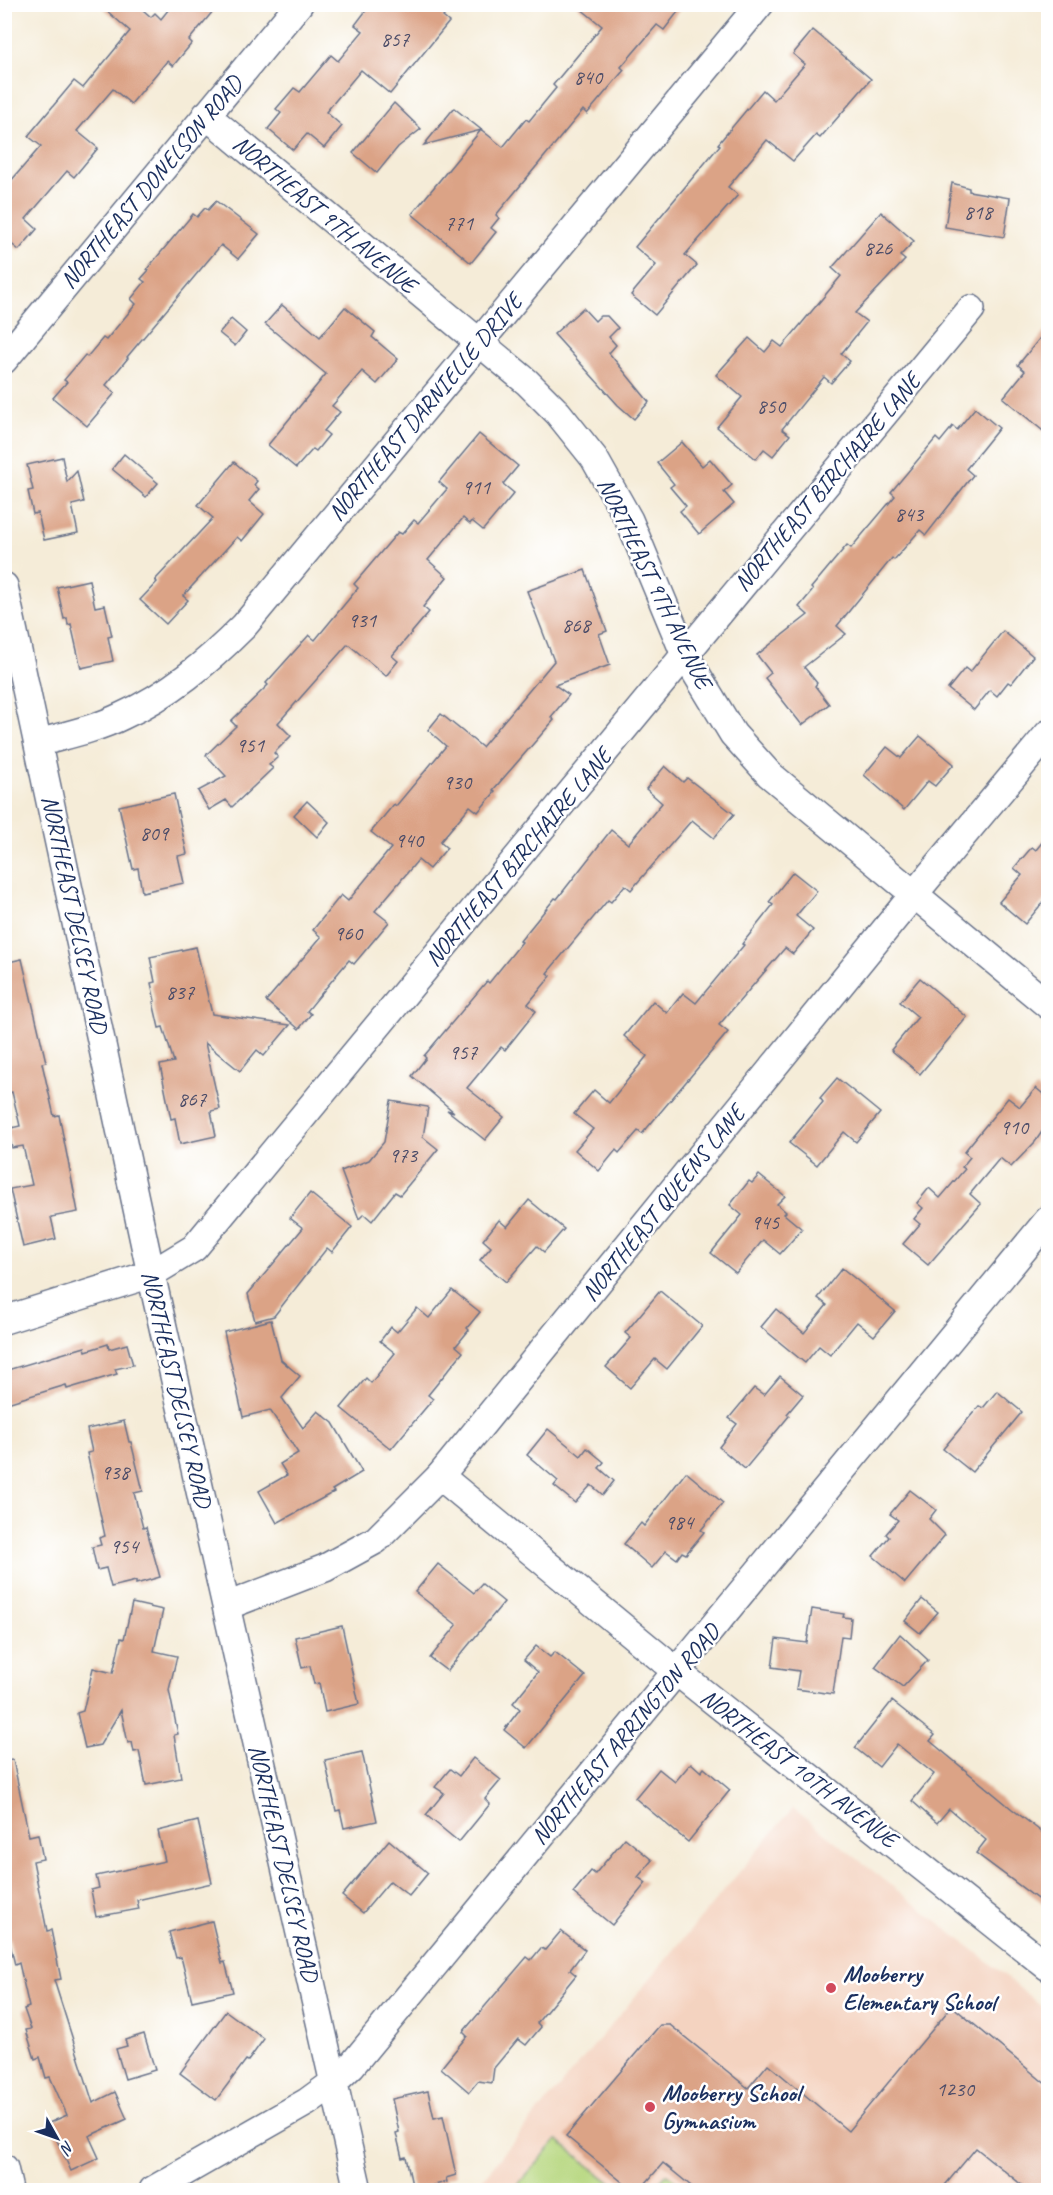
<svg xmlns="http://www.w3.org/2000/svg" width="1053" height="2195" viewBox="0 0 1053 2195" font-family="Caveat,sans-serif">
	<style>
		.built { fill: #f4d3c0 }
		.green { fill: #b5d67d; stroke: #68826e; stroke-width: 1.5 }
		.building { fill: #dba386 }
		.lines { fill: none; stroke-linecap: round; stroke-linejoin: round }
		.minor-casing { stroke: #677189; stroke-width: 30 }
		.minor { stroke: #fff; stroke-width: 27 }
		.poi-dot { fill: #d1495b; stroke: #fff; stroke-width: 2 }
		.labels { text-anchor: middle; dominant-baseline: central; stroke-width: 5; stroke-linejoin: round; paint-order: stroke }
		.number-label { font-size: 21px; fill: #4b4c68 }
		.street-label { font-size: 24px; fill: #1b2f5e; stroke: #fff }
		.poi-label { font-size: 24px; font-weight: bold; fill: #1b2f5e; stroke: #fff; text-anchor: start }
	</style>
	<rect width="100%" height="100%" fill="#fff"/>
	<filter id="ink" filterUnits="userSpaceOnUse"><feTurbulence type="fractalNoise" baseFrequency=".0167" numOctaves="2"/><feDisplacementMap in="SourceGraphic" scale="12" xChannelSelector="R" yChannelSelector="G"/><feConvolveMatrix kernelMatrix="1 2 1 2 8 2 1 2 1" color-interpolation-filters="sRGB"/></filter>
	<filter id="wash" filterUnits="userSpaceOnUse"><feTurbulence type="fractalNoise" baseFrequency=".008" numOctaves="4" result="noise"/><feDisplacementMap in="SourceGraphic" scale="24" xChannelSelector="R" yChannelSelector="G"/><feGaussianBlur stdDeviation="1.35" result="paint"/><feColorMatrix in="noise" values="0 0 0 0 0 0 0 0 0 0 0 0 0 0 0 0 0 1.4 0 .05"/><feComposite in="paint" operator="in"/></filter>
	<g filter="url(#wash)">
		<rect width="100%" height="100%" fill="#f5ecd8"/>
		<path class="built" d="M793 1808 991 1964 1048 2012V2190H473Z"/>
		<g class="green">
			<path d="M557 2140 620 2190H513Z"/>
			<path d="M667 2174 688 2190H653Z"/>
		</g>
		<g id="blocks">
			<g class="building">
				<path d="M99 4H136L151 17 155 13 161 19 173 4H219L189 40 192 43 173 66 167 61 131 104 113 89 77 131 98 148 74 177 67 171 26 219 37 229 19 250 4 238V189L41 146 28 136 74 81 83 88 130 31Z"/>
				<path d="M371 4H453L443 17 449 22 390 94 361 70 326 112 342 126 324 148 307 134 293 150 268 129 281 113 276 109 294 88 300 92 331 55 338 61 363 31 355 25Z"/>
				<path d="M575 4H684L664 30 657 25 621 67 624 70 587 114 583 110 496 215 499 218 491 228 496 232 471 263 412 214 481 130 424 145 454 108 503 147 526 119 529 121 556 88 553 85 602 26Z"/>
				<path d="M813 30 871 79 820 138 816 135 793 161 767 140 728 187 738 195 685 255 697 265 655 315 631 295 656 265 635 247 720 145 718 144 763 90 774 100 805 64 793 54Z"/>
				<path d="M394 103 421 129 398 147 377 173 353 153Z"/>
				<path d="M952 183 969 188V191L1010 198 1004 237 945 227Z"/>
				<path d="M216 201 259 234 238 259 221 245 127 357 128 358 106 385 115 393 87 426 53 398 67 382 64 380 85 355 87 357 103 338 106 340 136 304 131 299 145 282 141 279 149 270 147 269 193 214 197 217 205 208 208 210Z"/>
				<path d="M881 212 914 241 900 256 905 260 855 313 867 322 841 354 850 361 831 383 824 377 782 429 790 435 773 456 764 449 756 459 717 427 742 397 716 375 749 338 765 352 774 341 782 347 841 276 832 268Z"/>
				<path d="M282 305 320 337 345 307 375 332 372 337 398 359 377 384 362 371 332 406 340 412 324 431 329 435 316 451 313 449 296 468 268 445 326 374 265 324Z"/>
				<path d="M583 308 595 321 600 316H607L618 328 609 337 616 345 609 353 649 402 634 419 618 405 554 334Z"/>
				<path d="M231 319 246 332 235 346 219 333Z"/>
				<path d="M1048 328V435L1003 398 1025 371 1018 365Z"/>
				<path d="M975 408 999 428 966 469 973 475 926 535 920 530 894 560 892 558 837 626 846 634 804 667 817 683 815 686 829 704 802 725 765 678 771 673 757 655 808 615 799 607 813 590 811 588 847 545 851 548 895 496 891 492 936 438 940 442 953 426 957 430Z"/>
				<path d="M479 434 518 466 503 484 514 493 483 530 472 521 470 524 463 518 428 560 447 577 423 607 429 612 392 656 398 661 386 676 348 644 278 723 291 736 274 753 278 757 269 765 273 768 232 807 226 800 209 810 198 791 226 776 206 755 236 726 231 721 268 685 266 683 309 635 315 640 358 588 354 584 398 532 402 534 414 520 418 523 447 489 439 482Z"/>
				<path d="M682 442 702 466 710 459 732 485 724 492 734 504 699 534 680 511 686 506 670 487 674 484 657 463Z"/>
				<path d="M124 454 158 483 146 497 112 469Z"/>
				<path d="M62 457 67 482 77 471 84 502 72 505 78 533 44 540 38 513 33 514 28 491 33 490 27 465Z"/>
				<path d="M234 462 257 481 254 485 259 489 249 501 264 514 242 541 237 537 183 596 188 600 166 624 140 600 157 582 155 580 213 518 198 505Z"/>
				<path d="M585 570 607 631 599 634 610 665 555 685 569 695 551 717 554 720 493 790 495 792 478 812 470 806 440 842 447 848 429 869 418 860 375 911 389 922 354 964 349 960 334 978 307 1011 311 1014 299 1029 266 1001 321 937 313 930 341 895 348 901 391 848 371 832 394 804 396 806 446 746 428 730 441 714 482 747 554 661 527 591Z"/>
				<path d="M89 580 95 607 105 605 112 636 108 637 113 661 81 668 71 624 68 625 67 618 64 619 57 587Z"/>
				<path d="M1003 631 1033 656 1011 684 1008 682 997 696 990 690 974 710 948 689 965 668 970 672Z"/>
				<path d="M920 736 954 764 935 786 928 781 904 810 864 775 887 747 901 758Z"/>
				<path d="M665 766 683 782 687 778 734 814 714 838 692 820 631 890 625 885 611 902 608 900 547 973 551 976 528 1004 536 1011 505 1050 501 1047 467 1088 504 1117 485 1140 447 1110 454 1112 412 1076 426 1058 424 1056 487 981 489 983 522 942 520 941 555 898 557 899 611 830 628 844 662 803 646 789Z"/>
				<path d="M174 794 187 854 178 856 184 883 142 892 138 868 133 869 119 806Z"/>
				<path d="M307 801 329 822 317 837 294 815Z"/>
				<path d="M1048 835V896L1025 924 999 902 1022 875 1014 868 1032 847 1036 850Z"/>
				<path d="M793 872 817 891 796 916 813 930 793 954 785 948 719 1025 728 1032 642 1134 638 1131 619 1153 616 1150 599 1171 575 1150 593 1129 574 1114 594 1090 609 1103 647 1056 624 1036 653 1001 667 1013 683 993 696 1003 744 945 742 944 773 905 769 902Z"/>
				<path d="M196 947 212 1014 290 1025 264 1056 257 1050 240 1071 205 1043 220 1109 211 1111 216 1136 180 1144 175 1118 171 1119 160 1065 174 1062 163 1027 159 1028 153 1002 155 1001 151 983 155 982 150 957Z"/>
				<path d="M22 959 46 1062 42 1063 54 1116 59 1115 78 1212 51 1217 56 1239 23 1247 10 1189 32 1185 23 1146 12 1148 7 1129 20 1126 12 1092 4 1093V963Z"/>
				<path d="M920 978 967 1017 920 1074 891 1050 918 1017 900 1002Z"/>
				<path d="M837 1078 880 1113 856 1142 844 1132 817 1165 789 1143 823 1102 820 1098Z"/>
				<path d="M1036 1088 1048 1098V1123L1035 1142 1011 1167 1000 1158 970 1194 981 1204 928 1265 903 1244 920 1224 914 1219 923 1208 917 1203 929 1188 940 1198 965 1169 962 1167 970 1157 964 1152 1008 1098 1020 1107Z"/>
				<path d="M391 1101 428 1107 423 1137 438 1149 400 1195 395 1192 372 1221 364 1214 359 1219 341 1171 369 1160 384 1142Z"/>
				<path d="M759 1175 785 1196 777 1204 786 1212 784 1214 802 1229 780 1254 763 1240 736 1273 711 1253 742 1215 730 1205 749 1181 752 1183Z"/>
				<path d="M310 1193 352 1227 332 1252 327 1248 274 1316 255 1321 248 1294 303 1228 290 1218Z"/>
				<path d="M529 1200 564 1229 544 1252 537 1246 506 1282 480 1260 491 1247 483 1240 499 1220 507 1227Z"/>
				<path d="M842 1268 895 1311 874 1336 857 1322 830 1355 819 1346 805 1363 761 1327 776 1309 804 1333 827 1305 818 1298Z"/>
				<path d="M452 1290 480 1312 467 1328 469 1330 456 1346 463 1352 428 1395 433 1399 391 1449 341 1408 366 1378 371 1383 395 1353 380 1341 391 1327 397 1332 417 1308 429 1318Z"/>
				<path d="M660 1291 702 1326 667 1369 655 1359 630 1388 606 1367 631 1338 625 1333Z"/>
				<path d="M271 1320 281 1360 300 1376 282 1398 303 1428 318 1411 333 1423 362 1472 332 1490 334 1492 277 1523 259 1491 287 1475 280 1464 298 1453 270 1410 243 1417 224 1332Z"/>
				<path d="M108 1344 109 1349 127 1344 133 1365 115 1369 117 1374 67 1389 66 1385 4 1404V1371L85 1347 86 1351Z"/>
				<path d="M780 1376 803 1395 787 1414 789 1416 745 1469 719 1447 737 1424 729 1418 754 1388 764 1395Z"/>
				<path d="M997 1391 1022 1412 972 1472 943 1449 979 1406 983 1408Z"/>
				<path d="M124 1421 129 1442H131L143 1491 134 1493 143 1528 146 1527 160 1577 136 1584V1581L111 1587 106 1568 97 1570 92 1547 101 1545 99 1538 105 1536 87 1453 92 1452 87 1429Z"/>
				<path d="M548 1429 581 1456 587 1448 604 1462 599 1468 614 1481 603 1495 591 1485 575 1503 554 1486 558 1481 527 1455Z"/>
				<path d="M686 1472 723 1503 701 1530 704 1532 686 1554 682 1552 677 1559 666 1551 652 1568 624 1544 641 1523 644 1526Z"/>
				<path d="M910 1490 936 1510 929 1519 945 1535 905 1583 873 1556 889 1537 886 1534 898 1520 890 1514Z"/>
				<path d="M438 1564 474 1593 482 1584 504 1602 447 1671 430 1658 457 1625 415 1592Z"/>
				<path d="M922 1599 938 1612 920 1633 905 1621Z"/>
				<path d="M132 1603 163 1610 154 1651 177 1656 169 1690 178 1734 174 1735 181 1778 146 1785 139 1751 134 1752 132 1742 128 1743 121 1710 100 1745 85 1748 77 1713 83 1711 93 1668 113 1673 121 1638 124 1639Z"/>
				<path d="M812 1609 844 1614 843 1617 851 1618 849 1637 841 1636 833 1694 796 1689 799 1671 772 1667 776 1639 807 1643Z"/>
				<path d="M342 1626 359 1704 325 1712 319 1683 314 1684 310 1666 302 1668 295 1637Z"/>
				<path d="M900 1634 928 1660 903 1687 875 1667Z"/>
				<path d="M536 1646 550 1657 555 1652 585 1676 526 1748 504 1730 520 1709 513 1703 538 1672 524 1660Z"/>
				<path d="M892 1701 935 1735 930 1741 1012 1809 1048 1837V1907L976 1853 986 1840 949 1809 937 1823 912 1801 934 1774 897 1744 879 1767 855 1748Z"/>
				<path d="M362 1752 377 1821 344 1828 340 1810 336 1811 325 1760Z"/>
				<path d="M473 1758 501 1780 485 1799 490 1804 459 1842 426 1815 444 1793 435 1787 450 1769 459 1776Z"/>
				<path d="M13 1760 29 1836 38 1834 43 1859 33 1861 47 1931 51 1930 61 1979 54 1980 93 2103 115 2092 127 2119 89 2136 99 2158 71 2171 49 2123 67 2115 50 2077 46 2078 40 2057 35 2059 26 2030 31 2029 24 2009 29 2007 19 1963 15 1965 4 1919V1761Z"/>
				<path d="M691 1763 701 1772 704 1768 730 1790 688 1842 635 1798 659 1769 675 1782Z"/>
				<path d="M198 1821 212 1883 137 1900 139 1909 96 1917 91 1890 99 1888 96 1876 165 1861 158 1831Z"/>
				<path d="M625 1838 652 1860 638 1877 646 1883 612 1925 573 1893 591 1871 595 1874Z"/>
				<path d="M389 1840 428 1873 409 1896 390 1881 363 1913 342 1896Z"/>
				<path d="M212 1921 222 1963 225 1962 233 1992 192 2001 181 1957 176 1958 169 1932Z"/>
				<path d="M561 1931 585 1950 570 1970 576 1975 537 2023 541 2027 526 2045 518 2039 494 2068 492 2083 478 2081 469 2092 441 2068 467 2036 463 2032 527 1957 531 1960 541 1948 545 1950Z"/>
				<path d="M952 2006 1048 2086V2190H1028L976 2148 941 2190H696L663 2163 640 2190H632L566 2136 660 2025H670L748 2088 768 2064 848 2131Z"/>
				<path d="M226 2011 264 2039 248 2061 246 2060 216 2100 180 2073Z"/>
				<path d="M144 2034 155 2070 125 2079 116 2049 127 2046 125 2040Z"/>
				<path d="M428 2091 434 2118 443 2116 456 2175 446 2178 447 2182 413 2190 406 2157 402 2158 396 2133 399 2132 392 2099Z"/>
			</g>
		</g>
	</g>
	<g filter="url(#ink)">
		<use href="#blocks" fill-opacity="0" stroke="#677189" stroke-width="1.5"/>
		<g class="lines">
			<defs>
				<g id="minor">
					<path d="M206 115 527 382 558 413 594 458 629 520 685 655 733 734 769 774 1048 1005"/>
					<path d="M4 360 299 4"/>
					<path d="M4 586 151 1274 358 2190"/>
					<path d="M38 743C66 735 96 729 122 716 169 695 208 662 244 626L760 4"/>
					<path d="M4 1320 151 1274 194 1248 971 309"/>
					<path d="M440 1476 676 1671 1048 1967"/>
					<path d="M227 1606 325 1568 376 1540 440 1476 915 893 1048 734"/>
					<path d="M4 2168 9 2190"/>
					<path d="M153 2190 307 2102 333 2083 352 2065 1048 1220"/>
				</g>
			</defs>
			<use href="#minor" class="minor-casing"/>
			<use href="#minor" class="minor"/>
		</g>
	</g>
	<g class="poi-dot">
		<circle cx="831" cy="1988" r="6"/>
		<circle cx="650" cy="2107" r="6"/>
	</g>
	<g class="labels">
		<g class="number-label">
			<text x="395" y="39">857</text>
			<text x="588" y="77">840</text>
			<text x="978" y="212">818</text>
			<text x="459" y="223">771</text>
			<text x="878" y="248">826</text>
			<text x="771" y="406">850</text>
			<text x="476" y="487">911</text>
			<text x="909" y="514">843</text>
			<text x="362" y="620">931</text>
			<text x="576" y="625">868</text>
			<text x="250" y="745">951</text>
			<text x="457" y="782">930</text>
			<text x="154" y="833">809</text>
			<text x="409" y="840">940</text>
			<text x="348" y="933">960</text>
			<text x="180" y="992">837</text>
			<text x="463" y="1052">957</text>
			<text x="192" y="1099">867</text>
			<text x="1014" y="1127">910</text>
			<text x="403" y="1155">973</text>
			<text x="765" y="1222">945</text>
			<text x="115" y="1472">938</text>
			<text x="679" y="1522">984</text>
			<text x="124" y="1546">954</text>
			<text x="955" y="2089">1230</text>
		</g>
		<g class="street-label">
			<text transform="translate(151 182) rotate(-50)">NORTHEAST DONELSON ROAD</text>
			<text transform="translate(325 214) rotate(40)">NORTHEAST 9TH AVENUE</text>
			<text transform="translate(425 407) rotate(-50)">NORTHEAST DARNIELLE DRIVE</text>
			<text transform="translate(827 482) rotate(-50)">NORTHEAST BIRCHAIRE LANE</text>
			<text transform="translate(655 583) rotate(64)">NORTHEAST 9TH AVENUE</text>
			<text transform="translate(518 857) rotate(-50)">NORTHEAST BIRCHAIRE LANE</text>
			<text transform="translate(75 914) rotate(78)">NORTHEAST DELSEY ROAD</text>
			<text transform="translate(663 1203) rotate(-51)">NORTHEAST QUEENS LANE</text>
			<text transform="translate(177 1389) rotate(77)">NORTHEAST DELSEY ROAD</text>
			<text transform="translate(625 1734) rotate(-50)">NORTHEAST ARRINGTON ROAD</text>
			<text transform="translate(799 1768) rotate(38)">NORTHEAST 10TH AVENUE</text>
			<text transform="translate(284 1863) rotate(77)">NORTHEAST DELSEY ROAD</text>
		</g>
		<g class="poi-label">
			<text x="843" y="1974">Mooberry<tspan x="843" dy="28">Elementary School</tspan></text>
			<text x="662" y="2093">Mooberry School<tspan x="662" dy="28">Gymnasium</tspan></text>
		</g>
	</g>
	<rect width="1053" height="2195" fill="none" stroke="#fff" stroke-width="24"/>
	<g transform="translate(57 2138) rotate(130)" stroke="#ffffff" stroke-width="4.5" paint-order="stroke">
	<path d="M0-4.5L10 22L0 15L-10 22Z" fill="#1b2f5e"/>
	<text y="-9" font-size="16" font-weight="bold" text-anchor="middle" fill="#1b2f5e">N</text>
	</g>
</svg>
